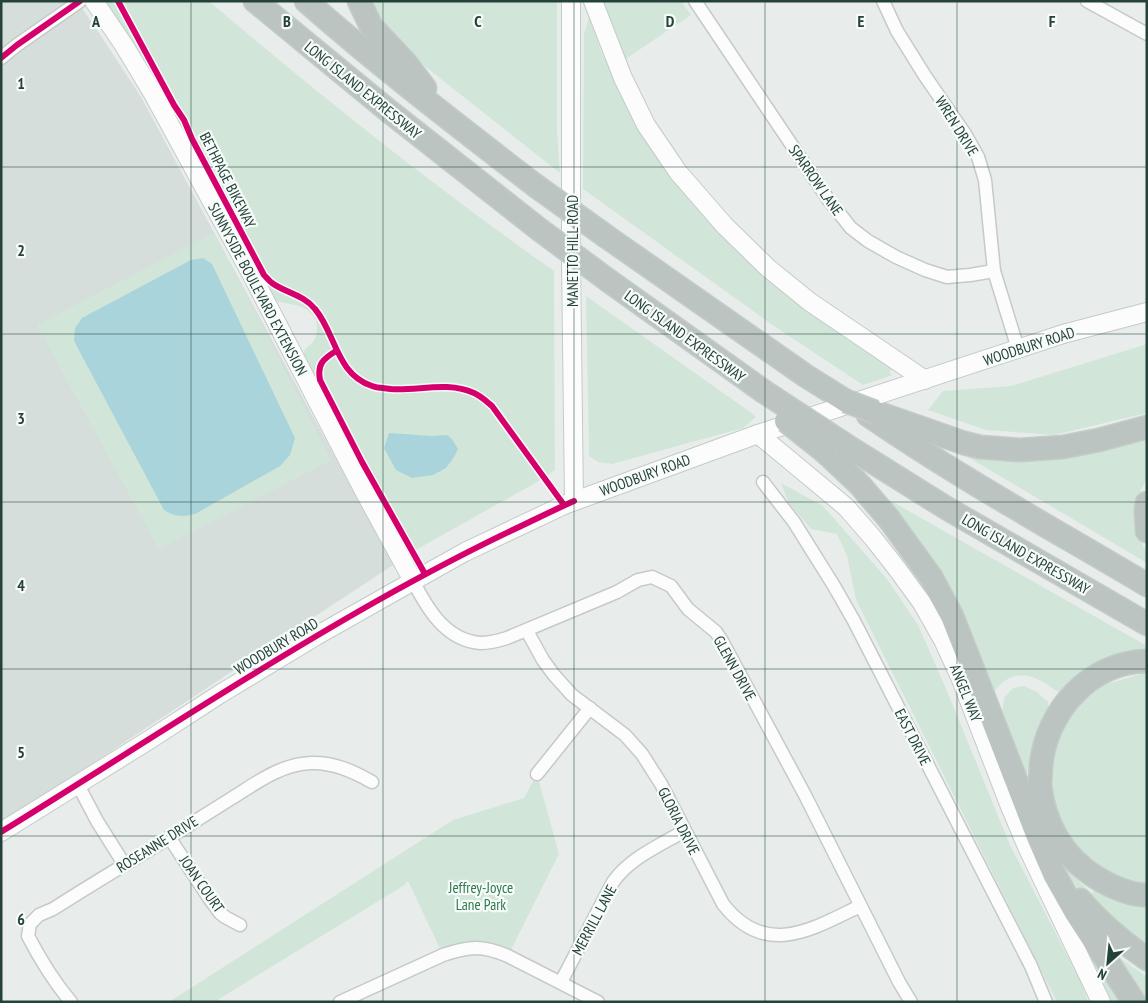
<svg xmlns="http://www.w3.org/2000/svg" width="1148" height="1003" viewBox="0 0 1148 1003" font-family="'PT Sans Narrow',sans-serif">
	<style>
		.built { fill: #d6dedb }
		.green { fill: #d1e6d8; fill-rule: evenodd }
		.water { fill: #a9d4db }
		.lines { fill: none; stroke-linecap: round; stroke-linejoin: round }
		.minor-casing { stroke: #c5cac8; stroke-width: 15 }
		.secondary-casing { stroke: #c3cbc8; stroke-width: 20 }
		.motorway-casing { stroke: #c3ccc9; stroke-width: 25 }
		.minor { stroke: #fcfcfc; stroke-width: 12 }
		.secondary { stroke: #fcfcfc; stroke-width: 18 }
		.motorway { stroke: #bcc4c2; stroke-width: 22 }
		.motorway-bridge-casing { stroke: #c3ccc9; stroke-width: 25; stroke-linecap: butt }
		.motorway-bridge { stroke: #bcc4c2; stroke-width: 22 }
		.cycleway-casing { stroke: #f7fbf9; stroke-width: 9 }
		.cycleway { stroke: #d6006c; stroke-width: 6 }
		.grid { fill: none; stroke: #24423a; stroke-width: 1; stroke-opacity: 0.55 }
		.labels { text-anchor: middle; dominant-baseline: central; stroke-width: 4.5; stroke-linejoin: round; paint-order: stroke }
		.street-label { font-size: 15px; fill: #24423a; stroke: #f7fbf9 }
		.park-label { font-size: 15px; fill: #2d7a4b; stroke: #f7fbf9 }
		.grid-label { font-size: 16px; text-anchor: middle; font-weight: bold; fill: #24423a; stroke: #f7fbf9; stroke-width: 4.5; stroke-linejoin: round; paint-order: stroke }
	</style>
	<rect width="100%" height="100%" fill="#e8edeb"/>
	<path class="built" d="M1 1H77L101 36 141 97 393 565 1 824Z"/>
	<g class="green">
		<path d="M106 1H209C320 96 435 187 554 271L555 470 537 482 414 551 413 549 410 553H407L303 360C303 345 309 349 314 340 317 334 318 327 316 321 307 301 289 307 272 299L155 83Z"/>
		<path d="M367 1H557V131L560 173 408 53 387 32Z"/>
		<path d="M601 1H681L691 15 624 60Z"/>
		<path d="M589 17 602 54 640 126 670 173 711 223 771 281 810 313 890 366 893 368 890 371V374L893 375 863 385 774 326 583 189 584 34Z"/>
		<path d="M214 233 331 460 159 549 37 325ZM203 258 290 455 280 466 195 514C181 517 176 517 164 510L82 318 191 260Z"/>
		<path d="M586 296 753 414 756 417 743 428 612 464 598 462 589 456Z"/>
		<path d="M1147 344V413L1054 435 986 430 928 410 943 391 1011 386Z"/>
		<path d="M1147 432V478L1141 490 1138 525 1142 543 1147 554V563L956 450Z"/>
		<path d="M781 483 823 506 887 579 918 625 947 691 1010 845 1081 982 1088 1002H1057L856 600 847 556 837 534 811 529 789 503Z"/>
		<path d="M884 497 1147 646V658L1063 695C1045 684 1028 667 1006 680 1000 683 994 692 990 697Z"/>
		<path d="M1147 672V888L1098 873 1058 829 1046 790 1053 744 1074 709 1104 685Z"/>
		<path d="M1024 686 1037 692 1048 702 1049 713 1032 772 1025 773 1002 714 1004 698 1013 688Z"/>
		<path d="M537 774 559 854 508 956 496 950 443 955 408 881 403 886 219 999V1002H169L453 820 524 798Z"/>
		<path d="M1055 851 1073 876 1092 893 1095 889 1147 904V954L1085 899 1053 854Z"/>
		<path d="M1070 924 1121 1002H1104Z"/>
		<path d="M1114 954 1147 977V1002H1139Z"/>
	</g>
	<g class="water">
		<path d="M203 258 212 264 295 438 290 455 280 466 195 514C181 517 176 517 164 510L74 341 75 328 82 318 191 260Z"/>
		<path d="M389 433 432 436 447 435 452 439 458 449 454 457 446 468 433 475 412 478 396 470 384 448Z"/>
	</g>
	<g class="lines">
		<defs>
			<g id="minor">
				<path d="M695 1 828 199 851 228 868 241 896 257 925 270 947 277 970 275 994 271"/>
				<path d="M883 1 897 31 925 76 965 134 978 157 985 180 994 271 1018 349"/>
				<path d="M1087 1 1147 34"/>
				<path d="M1 58 17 45 80 1"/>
				<path d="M763 482 794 522 834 586 854 621 1031 966 1046 1002"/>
				<path d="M413 581C427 608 445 640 480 643 489 643 498 641 507 638L617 592 638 580 652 577 671 586 688 609 716 632 722 641 806 797 899 982 911 1002"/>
				<path d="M527 631 543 660 554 675 572 695 625 735 642 754 661 784 723 904C765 958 811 930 860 906"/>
				<path d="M537 774 590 708"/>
				<path d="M78 785 97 821 124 864"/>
				<path d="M169 837 209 898 220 913 225 917 240 925"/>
				<path d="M561 982 613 882C630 858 659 846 684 831"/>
				<path d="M71 1002C54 982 40 959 28 936L30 924 39 915 53 909C92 884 131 861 170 837 191 824 211 811 232 798 256 783 281 764 311 763 333 762 353 771 372 782"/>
				<path d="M340 1002 443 955C470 946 482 945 508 956L598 1002"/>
			</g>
			<g id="secondary">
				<path d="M94 1 125 47 152 92 253 277 364 491 413 581"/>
				<path d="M571 1V260L574 501"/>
				<path d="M593 1 623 78 646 125 678 172 725 226 768 268 810 302 925 380"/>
				<path d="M758 434 846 507 873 538 898 570 922 603 943 640 960 677 1009 804 1028 849 1101 1002"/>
				<path d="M1 832 149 740 220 694 316 636 431 571 465 552 564 505 758 434 1063 334 1147 312"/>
			</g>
			<g id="motorway">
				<path d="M255 1 390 112 540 230"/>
				<path d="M306 1C380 66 458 126 536 186"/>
				<path d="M359 1 371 26 405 62 425 88"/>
				<path d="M607 237 806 376 846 401"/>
				<path d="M609 281 763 391"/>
				<path d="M881 414 964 443 980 447 1020 450 1063 447 1099 440 1147 427"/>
				<path d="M868 415C958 477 1053 529 1147 585"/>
				<path d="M844 444 948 509 1147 624"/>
				<path d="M825 452 860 485 889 519 931 577 952 616 969 659 1038 837 1054 874 1076 913 1134 1002"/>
				<path d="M1147 503 1146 510 1147 531"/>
				<path d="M1147 661C1090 662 1046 711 1041 766 1041 772 1040 779 1040 785 1044 824 1064 858 1097 878 1112 887 1129 895 1147 895"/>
				<path d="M1080 900C1100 923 1122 942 1147 959"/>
			</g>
		</defs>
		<use href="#minor" class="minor-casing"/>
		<use href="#secondary" class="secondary-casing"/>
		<use href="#motorway" class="motorway-casing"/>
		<use href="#minor" class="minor"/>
		<use href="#secondary" class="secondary"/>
		<use href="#motorway" class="motorway"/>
		<defs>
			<g id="motorway-bridge">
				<path d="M536 186 607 237"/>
				<path d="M540 230 609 281"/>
				<path d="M763 391 844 444"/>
				<path d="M846 401 875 412"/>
				<path d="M786 421 825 452"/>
			</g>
		</defs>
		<use href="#motorway-bridge" class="motorway-bridge-casing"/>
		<use href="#motorway-bridge" class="motorway-bridge"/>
		<defs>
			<g id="cycleway">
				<path d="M118 1 174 105 184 120 192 139 264 275C267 278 269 281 272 283 286 293 304 295 315 309 336 334 336 374 372 386 377 388 384 388 391 389 418 391 447 381 474 393 481 396 486 401 492 406L564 505"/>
				<path d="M1 58 17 45 80 1"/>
				<path d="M336 351C323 359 317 364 320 380L362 462 425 574"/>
				<path d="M1 832C126 755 248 674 375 602 423 575 470 550 519 527 538 518 556 509 574 501"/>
			</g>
		</defs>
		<use href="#cycleway" class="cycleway-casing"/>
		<use href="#cycleway" class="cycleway"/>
	</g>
	<path class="grid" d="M191 1V1002M383 1V1002M574 1V1002M765 1V1002M957 1V1002M1 167H1147M1 334H1147M1 502H1147M1 669H1147M1 836H1147"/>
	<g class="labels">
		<g class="street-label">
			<text transform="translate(363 90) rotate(39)">LONG ISLAND EXPRESSWAY</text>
			<text transform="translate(957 126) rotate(58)">WREN DRIVE</text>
			<text transform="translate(228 180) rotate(63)">BETHPAGE BIKEWAY</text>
			<text transform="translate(816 180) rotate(55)">SPARROW LANE</text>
			<text transform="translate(572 251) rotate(-90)">MANETTO HILL ROAD</text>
			<text transform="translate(258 289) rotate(62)">SUNNYSIDE BOULEVARD EXTENSION</text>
			<text transform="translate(685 336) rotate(36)">LONG ISLAND EXPRESSWAY</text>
			<text transform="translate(1029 346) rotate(-18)">WOODBURY ROAD</text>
			<text transform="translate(645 475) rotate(-20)">WOODBURY ROAD</text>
			<text transform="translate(1026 554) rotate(30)">LONG ISLAND EXPRESSWAY</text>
			<text transform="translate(276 646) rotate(-31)">WOODBURY ROAD</text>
			<text transform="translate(735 668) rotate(61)">GLENN DRIVE</text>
			<text transform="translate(966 693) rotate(68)">ANGEL WAY</text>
			<text transform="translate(913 737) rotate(63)">EAST DRIVE</text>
			<text transform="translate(679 821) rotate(63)">GLORIA DRIVE</text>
			<text transform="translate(157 844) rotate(-32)">ROSEANNE DRIVE</text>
			<text transform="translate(202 884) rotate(55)">JOAN COURT</text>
			<text transform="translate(594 920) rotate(-62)">MERRILL LANE</text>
		</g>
		<g class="park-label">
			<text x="481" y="887">Jeffrey-Joyce<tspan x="481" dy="17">Lane Park</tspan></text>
		</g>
	</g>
	<g class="grid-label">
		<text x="96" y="27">A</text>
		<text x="287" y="27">B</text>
		<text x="478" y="27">C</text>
		<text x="670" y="27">D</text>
		<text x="861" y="27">E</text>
		<text x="1052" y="27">F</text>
		<text x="21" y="89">1</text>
		<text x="21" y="256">2</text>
		<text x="21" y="424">3</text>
		<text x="21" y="591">4</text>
		<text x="21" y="758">5</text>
		<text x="21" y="925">6</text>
	</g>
	<rect width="1148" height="1003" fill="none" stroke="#24423a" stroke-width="5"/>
	<g transform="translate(1108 963) rotate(207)" stroke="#f7fbf9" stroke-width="4" paint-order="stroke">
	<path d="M0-4L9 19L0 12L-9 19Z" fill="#24423a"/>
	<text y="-8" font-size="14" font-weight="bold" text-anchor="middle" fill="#24423a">N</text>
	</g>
</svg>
